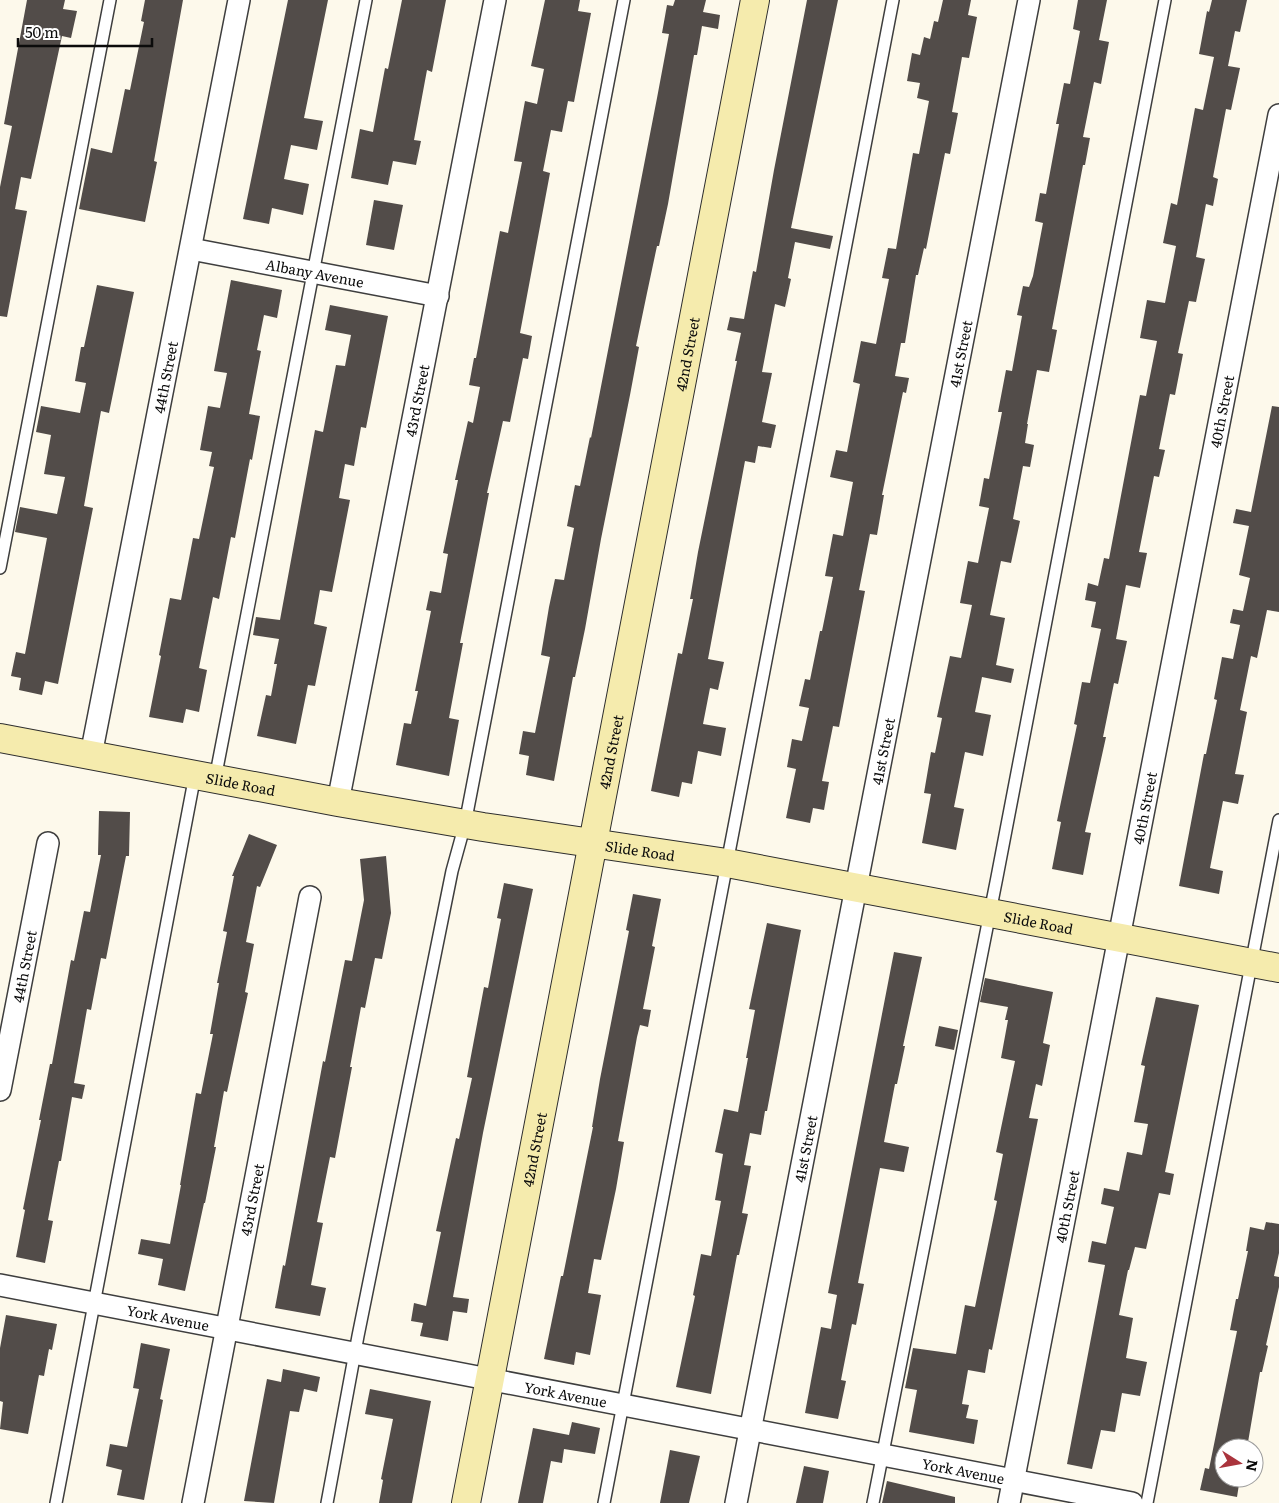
<svg xmlns="http://www.w3.org/2000/svg" width="1279" height="1503" viewBox="0 0 1279 1503" font-family="Literata,serif">
	<style>
		.building { fill: #524c49 }
		.lines { fill: none; stroke-linecap: round; stroke-linejoin: round }
		.lane-casing { stroke: #3e3e3e; stroke-width: 14 }
		.street-casing { stroke: #3e3e3e; stroke-width: 24 }
		.secondary-casing { stroke: #2d2d2d; stroke-width: 30 }
		.lane { stroke: #fff; stroke-width: 11 }
		.street { stroke: #fff; stroke-width: 21 }
		.secondary { stroke: #f5ebad; stroke-width: 28 }
		.labels { text-anchor: middle; dominant-baseline: central; stroke-width: 5; stroke-linejoin: round; paint-order: stroke }
		.street-label { font-size: 14px; fill: #0b0b0b; stroke: #fff }
	</style>
	<rect width="100%" height="100%" fill="#fdf9eb"/>
	<g class="building">
		<path d="M27 0H65L63 9 77 11 71 38 62 36 31 179 21 177 15 209 27 211 7 317 0 316V187L12 126 4 124Z"/>
		<path d="M145 0H183L154 161 157 162 145 222 79 209 91 148 112 153 125 89 130 90 144 22 141 21Z"/>
		<path d="M288 0H328L304 118 323 121 317 150 291 145 284 179 309 184 303 215 272 208 269 224 243 219Z"/>
		<path d="M402 0H446L432 72 427 70 414 140 421 141 416 165 393 161 388 185 351 178 360 129 373 132 385 68 388 69Z"/>
		<path d="M545 0H580L578 11 591 13 574 102 568 101 562 132 551 130 543 171 550 173 520 333 532 336 528 359 523 358 510 422 503 421 487 493H489L460 643H463L449 718 459 720 449 776 396 765 404 723 411 724 418 691H415L431 611 426 610 430 591 441 593 448 554 443 553 458 480H455L468 421 473 423 480 387 469 385 474 358H476L500 231 508 233 522 162 514 161 525 101 537 104 544 69 531 66Z"/>
		<path d="M675 0H706L703 12 720 15 718 29 702 26 697 55H694L668 204 659 246H657L647 293 636 346 639 347 630 395 601 539 585 629 575 677H573L554 781 526 775 529 756 519 754 523 731 535 733 550 657 541 655 549 607 555 579 564 580 574 528 567 526 575 485 580 486 590 437 591 438 657 98 669 34 662 33 667 5 673 6Z"/>
		<path d="M807 0H838L791 228 833 236 830 249 795 242 788 278 791 279 785 307 775 304 762 372 772 373 762 422 776 425 771 448 758 446 755 463 745 461 708 659 724 662 718 690 710 688 703 724 726 728 721 756 698 751 692 784 682 782 679 797 651 791 678 653 682 654 693 599H690L698 552 737 361H735L741 333 727 330 730 317 744 319 753 271 756 272 774 170Z"/>
		<path d="M943 0H971L968 15 977 17 969 58 962 57 952 112 958 113 950 154 945 153 926 249 924 248 918 275H916L905 343H901L895 376 909 378 906 393 903 392 882 495H884L877 535 870 534 859 590 865 591 839 727 833 726 822 781 829 782 824 810 813 808 810 823 786 818 796 769 787 767 792 739 802 741 809 708 799 706 805 679 810 680 820 631H822L833 577 825 576 833 534 843 536 853 482 830 477 836 450 847 452 860 384 853 382 861 341 876 344 889 279 882 278 888 248 896 249 913 153 919 154 929 101 917 98 920 83 907 81 912 53 920 55 924 37 930 39 934 21 938 22Z"/>
		<path d="M1078 0H1107L1099 40 1109 42 1101 84 1094 82 1083 137 1090 138 1085 165H1083L1052 329 1057 330 1049 372 1037 370 1027 424H1028L1025 443 1034 445 1030 467 1023 466 1013 519 1020 521 1011 563 1001 561 990 615 1005 618 996 665 1014 669 1011 683 982 677 975 712 991 715 983 756 965 752 954 807 964 809 956 850 922 843 931 794 924 793 931 752 935 753 942 718 937 717 950 656 961 658 972 605 960 603 968 561 978 563 989 508 979 506 984 478 989 479 1002 412H998L1006 370 1012 371 1022 316 1017 315 1023 286 1029 287 1033 276 1043 223 1035 221 1040 193 1046 194 1059 124H1056L1064 83 1070 84 1080 31 1073 29Z"/>
		<path d="M1212 0H1247L1240 32 1235 31 1228 66 1240 68 1231 110 1226 109 1213 177 1218 179 1213 206 1206 204 1196 257 1205 259 1196 302 1189 301 1178 353 1183 354 1175 395 1170 394 1159 449 1165 450 1159 477 1154 476 1139 552 1147 553 1140 588 1126 585 1116 639 1127 641 1118 684 1114 683 1103 737H1106L1085 832 1091 833 1083 875 1052 869 1061 822 1057 821 1077 725 1074 724 1082 682 1090 683 1101 629 1091 627 1096 602 1085 600 1088 583 1098 586 1104 558 1109 559 1140 395 1146 396 1157 341 1140 338 1147 300 1165 303 1176 246 1163 243 1171 203 1177 205 1195 108 1203 110 1214 57 1199 54 1207 11 1209 12Z"/>
		<path d="M374 200 403 205 394 250 366 245Z"/>
		<path d="M231 280 282 290 277 318 264 315 257 350 261 351 249 414 260 416 252 460 250 459 235 538 231 537 219 599 213 597 199 668 207 670 199 712 186 709 183 723 149 717 161 656 159 655 170 598 181 600 193 538 199 539 214 467 209 466 212 452 200 450 208 406 220 408 227 373 214 371Z"/>
		<path d="M97 285 134 292 109 413 101 411 84 506 93 508 58 684 45 681 42 695 19 690 21 678 11 676 16 652 25 654 47 538 15 532 20 507 57 514 65 477 44 474 51 435 36 432 41 406 80 413 86 383 75 381 81 347H84Z"/>
		<path d="M330 305 388 316 366 428 361 427 354 466 345 464 339 498 350 500 332 592 320 590 314 624 327 627 315 686 308 685 296 744 257 736 266 695 271 696 277 664H274L279 639 253 635 256 617 280 620 315 430 323 432 336 365 345 366 351 335 325 330Z"/>
		<path d="M1272 406 1279 407V612L1267 610 1257 658 1251 656 1240 710 1247 712 1235 774 1244 775 1238 804 1223 801 1210 868 1223 871 1219 894 1179 886 1204 754H1206L1217 700 1214 699 1222 657 1233 659 1240 625 1230 623 1233 609 1243 611 1250 578 1239 575 1249 526 1233 523 1236 509 1251 512Z"/>
		<path d="M99 811 130 812 129 856H126L106 959 101 958 91 1010 87 1009 74 1083 85 1085 82 1099 72 1097 61 1161H59L48 1220 53 1221 45 1263 16 1257 25 1210 23 1209 41 1120H39L50 1064H52L71 960 74 961 84 911 90 912 101 855H98Z"/>
		<path d="M249 834 277 845 260 887 257 886 246 942 254 944 245 992 248 993 227 1092 224 1091 214 1147H216L205 1203H204L185 1291 158 1285 163 1259 138 1254 141 1239 170 1244 181 1185H180L196 1093 201 1094 213 1034H210L219 983H217L227 932 223 931 234 876H232Z"/>
		<path d="M386 856 391 913 382 959 375 958 365 1008 361 1007 350 1067H352L335 1158 330 1157 317 1222 323 1223 311 1285 326 1288 320 1316 275 1308 283 1265 285 1266 323 1061 325 1062 345 960 352 961 364 900 360 859Z"/>
		<path d="M504 883 533 889 483 1133 453 1297 469 1299 467 1313 453 1311 448 1341 420 1336 423 1323 411 1321 414 1303 426 1306 441 1232 436 1231 456 1138 459 1139 472 1078 467 1077 484 987 488 988 501 919 497 918Z"/>
		<path d="M633 894 661 899 652 946 655 947 643 1009 651 1010 648 1027 640 1025 637 1037 618 1141 624 1142 616 1189 601 1260 594 1259 588 1293 601 1295 590 1355 576 1352 574 1365 544 1359 561 1276H563L593 1127H592L600 1079 629 931 626 930Z"/>
		<path d="M767 923 801 930 767 1111H765L761 1135 750 1133 744 1165 751 1166 742 1213 748 1214 739 1255H737L711 1394 676 1387 695 1296 693 1295 701 1254 711 1256 721 1201 715 1200 723 1154 715 1152 724 1109 738 1112 748 1058H746L755 1010 749 1009Z"/>
		<path d="M894 952 922 957 903 1046H905L897 1084H895L884 1142 909 1147 904 1172 880 1168 858 1283 864 1284 856 1325 852 1324 841 1380 846 1381 838 1419 805 1413 821 1327 831 1329 837 1295 828 1293Z"/>
		<path d="M985 978 1053 992 1043 1043 1050 1045 1042 1086 1036 1084 1029 1118 1038 1119 992 1350 989 1349 985 1373 968 1370 962 1404 969 1405 966 1418 978 1420 974 1444 909 1432 917 1390 905 1388 913 1348 956 1354 965 1305 975 1307 997 1201 994 1200 1003 1154 996 1152 1015 1061 1001 1058 1008 1020H1005L1008 1007 980 1002Z"/>
		<path d="M1156 997 1199 1005 1165 1172 1174 1174 1170 1195 1159 1193 1146 1249 1135 1247 1129 1270H1128L1119 1315 1133 1318 1126 1358 1147 1362 1140 1396 1122 1393 1115 1432 1101 1430 1092 1469 1067 1464 1105 1265 1088 1262 1092 1241 1106 1244 1114 1207 1101 1204 1104 1188 1119 1191 1127 1152 1142 1155 1148 1124 1134 1122 1145 1066 1141 1065Z"/>
		<path d="M939 1026 958 1030 954 1050 935 1046Z"/>
		<path d="M1266 1222 1279 1224V1253L1274 1276 1279 1277V1287L1266 1345 1268 1346 1262 1372H1260L1247 1448H1224V1478H1240L1237 1497 1200 1490 1205 1468 1209 1469 1237 1331 1230 1330 1236 1299H1238L1248 1251H1246L1250 1227 1264 1230Z"/>
		<path d="M6 1315 57 1324 52 1350 49 1349 44 1376 39 1375 28 1434 0 1429 3 1402 0 1401V1348Z"/>
		<path d="M141 1343 170 1349 160 1399 163 1400 144 1500 117 1495 122 1470 106 1466 110 1444 127 1447 139 1389 133 1388Z"/>
		<path d="M283 1369 320 1377 317 1392 304 1389 299 1412 290 1411 274 1503 244 1501 267 1379 281 1382Z"/>
		<path d="M370 1389 431 1401 412 1503H379L383 1480 381 1479 393 1419 365 1414Z"/>
		<path d="M572 1422 600 1428 595 1454 564 1449 562 1463 551 1461 543 1503H518L533 1428 569 1435Z"/>
		<path d="M670 1450 700 1456 689 1503H660Z"/>
		<path d="M804 1466 829 1471 823 1503H796Z"/>
		<path d="M887 1481 955 1497V1503H882Z"/>
	</g>
	<g class="lines">
		<defs>
			<g id="lane">
				<path d="M0 568 110 0"/>
				<path d="M215 779 366 0"/>
				<path d="M56 1503 195 775"/>
				<path d="M327 1503 358 1336 452 871 465 824 624 0"/>
				<path d="M604 1503 893 0"/>
				<path d="M873 1503 997 877 1165 0"/>
				<path d="M1147 1503 1279 820"/>
			</g>
			<g id="street">
				<path id="s1" d="M191 249 438 296"/>
				<path id="s2" d="M91 755 239 0"/>
				<path id="s3" d="M338 802 495 0"/>
				<path id="s4" d="M0 1090 48 843"/>
				<path id="s5" d="M0 1285 1132 1503"/>
				<path id="s6" d="M193 1503 310 897"/>
				<path id="s7" d="M736 1503 1029 0"/>
				<path id="s8" d="M1009 1503 1279 115"/>
			</g>
			<g id="secondary">
				<path id="s9" d="M0 738 338 802 483 827 727 863 1279 968"/>
				<path id="s10" d="M466 1503 755 0"/>
			</g>
		</defs>
		<use href="#lane" class="lane-casing"/>
		<use href="#street" class="street-casing"/>
		<use href="#secondary" class="secondary-casing"/>
		<use href="#lane" class="lane"/>
		<use href="#street" class="street"/>
		<use href="#secondary" class="secondary"/>
	</g>
	<g class="labels">
		<g class="street-label">
			<text stroke="none"><textPath href="#s1" startOffset="126">Albany Avenue</textPath></text>
			<text stroke="none"><textPath href="#s10" startOffset="1170">42nd Street</textPath></text>
			<text stroke="none"><textPath href="#s7" startOffset="1171">41st Street</textPath></text>
			<text stroke="none"><textPath href="#s2" startOffset="385">44th Street</textPath></text>
			<text stroke="none"><textPath href="#s3" startOffset="409">43rd Street</textPath></text>
			<text stroke="none"><textPath href="#s8" startOffset="1112">40th Street</textPath></text>
			<text stroke="none"><textPath href="#s7" startOffset="766">41st Street</textPath></text>
			<text stroke="none"><textPath href="#s10" startOffset="765">42nd Street</textPath></text>
			<text stroke="none"><textPath href="#s9" startOffset="245">Slide Road</textPath></text>
			<text stroke="none"><textPath href="#s8" startOffset="708">40th Street</textPath></text>
			<text stroke="none"><textPath href="#s9" startOffset="650">Slide Road</textPath></text>
			<text stroke="none"><textPath href="#s9" startOffset="1055">Slide Road</textPath></text>
			<text stroke="none"><textPath href="#s4" startOffset="126">44th Street</textPath></text>
			<text stroke="none"><textPath href="#s10" startOffset="360">42nd Street</textPath></text>
			<text stroke="none"><textPath href="#s7" startOffset="361">41st Street</textPath></text>
			<text stroke="none"><textPath href="#s6" startOffset="309">43rd Street</textPath></text>
			<text stroke="none"><textPath href="#s8" startOffset="302">40th Street</textPath></text>
			<text stroke="none"><textPath href="#s5" startOffset="171">York Avenue</textPath></text>
			<text stroke="none"><textPath href="#s5" startOffset="576">York Avenue</textPath></text>
			<text stroke="none"><textPath href="#s5" startOffset="981">York Avenue</textPath></text>
		</g>
	</g>
	<g transform="translate(1239 1463) rotate(101)"><circle r="24" fill="#ffffff" stroke="#9d9d9d"/>
	<path d="M0-4L9 19L0 12L-9 19Z" fill="#aa343d"/>
	<text y="-8" font-size="14" font-weight="bold" text-anchor="middle" fill="#0b0b0b">N</text>
	</g>
	<path d="M18 38v8h134v-8" fill="none" stroke="#0b0b0b" stroke-width="2.5"/>
	<text x="25" y="38" font-size="15" fill="#0b0b0b" stroke="#ffffff" stroke-width="4" paint-order="stroke">50 m</text>
</svg>
